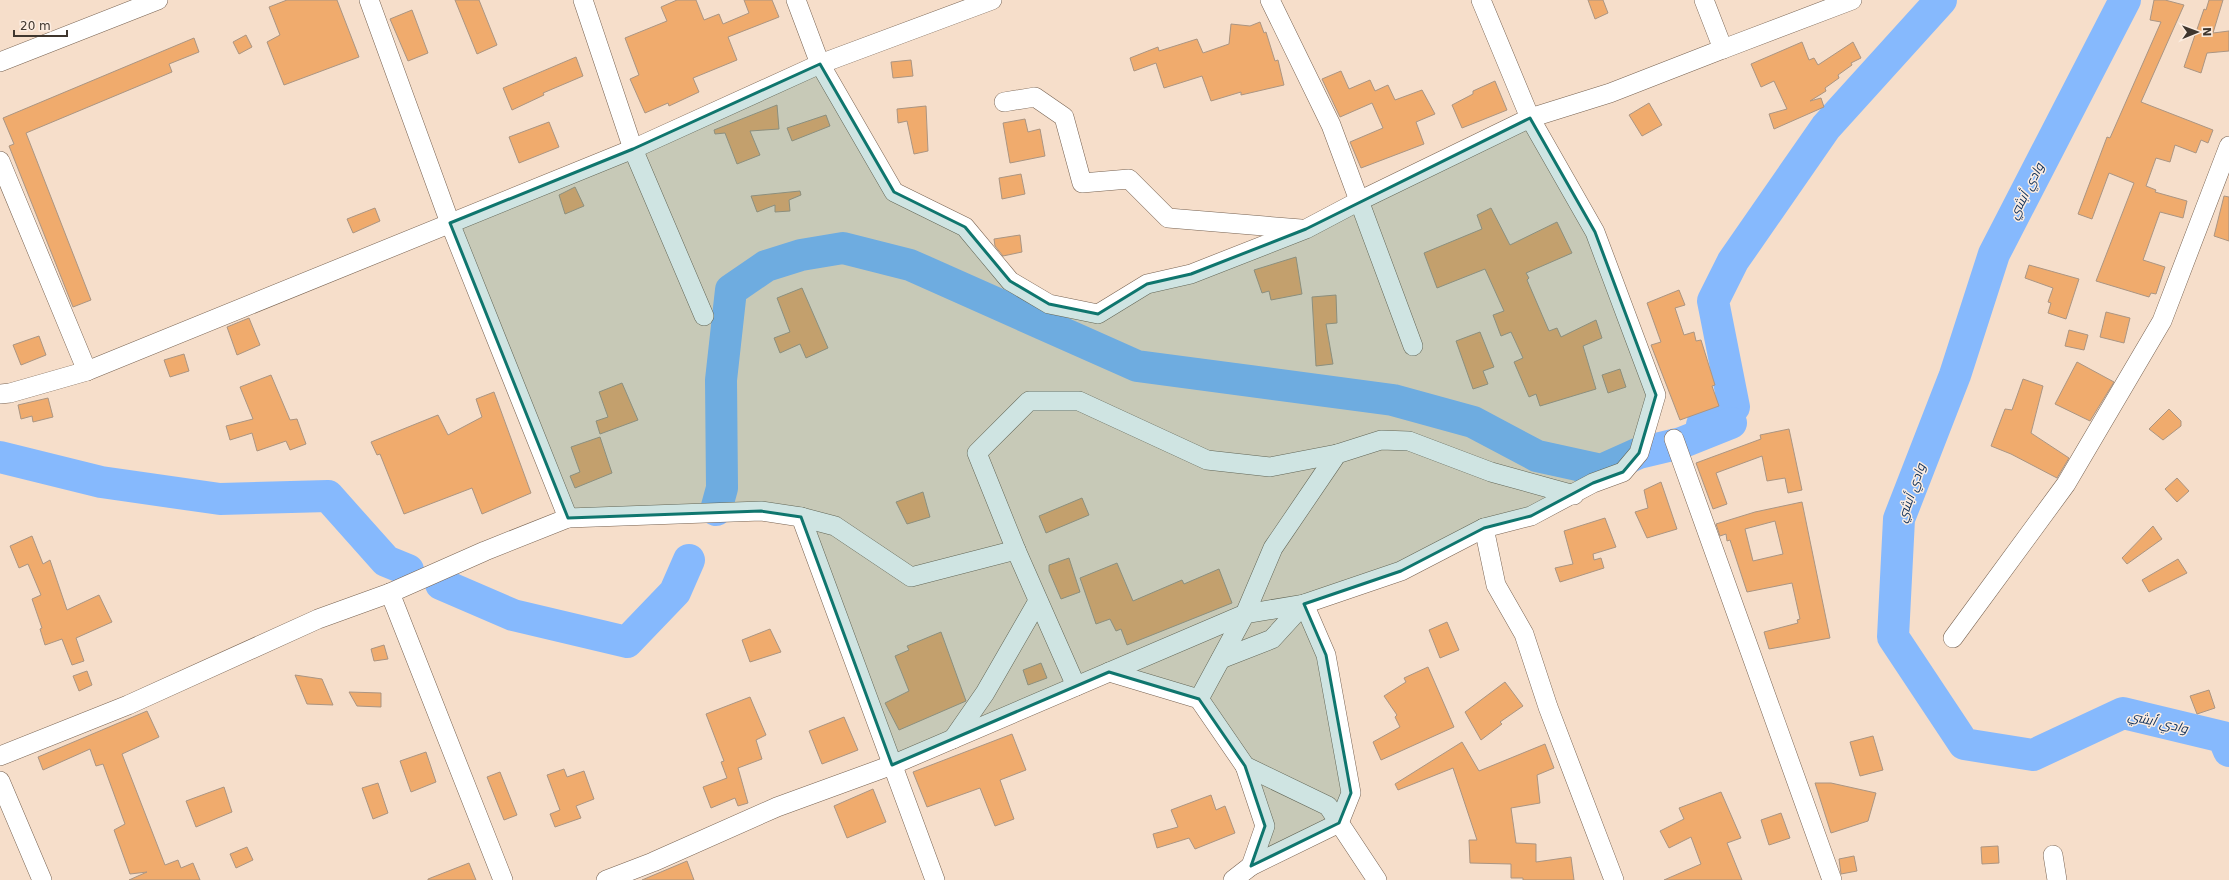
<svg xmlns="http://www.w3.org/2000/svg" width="2229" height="880" viewBox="0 0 2229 880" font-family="'DejaVu Sans',Cairo,sans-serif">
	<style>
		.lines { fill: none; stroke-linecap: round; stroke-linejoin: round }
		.river { stroke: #86b9fd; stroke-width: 32 }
		.building { fill: #f0ab6d; stroke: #ab9582; fill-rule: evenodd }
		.street-casing { stroke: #776251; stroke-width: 20 }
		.street { stroke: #fff; stroke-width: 19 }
		.marked { fill: #0f766e; fill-opacity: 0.2; stroke: #0f766e; stroke-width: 3; stroke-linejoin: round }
		.labels { text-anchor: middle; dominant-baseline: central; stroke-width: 3; stroke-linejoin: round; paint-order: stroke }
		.water-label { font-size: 13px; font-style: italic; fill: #0d2f59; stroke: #fcede1 }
	</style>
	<rect width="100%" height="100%" fill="#f6deca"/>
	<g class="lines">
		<g class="river">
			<path d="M2125 0 1994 254 1955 375 1899 519 1893 637 1964 744 2033 755 2123 713 2223 737 2229 751"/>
			<path d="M1702 425 1734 407 1713 301 1733 261 1826 127 1941 0"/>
			<path d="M0 457 101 482 220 499 328 496 386 561 408 570"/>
			<path d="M716 510 722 488 721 380 731 290 766 266 801 255 843 248 910 265 1137 366 1393 400 1473 422 1537 456 1601 470 1639 453 1681 443 1731 423"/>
			<path d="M441 584 513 615 627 642 675 592 689 560"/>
		</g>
	</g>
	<g class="building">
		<path d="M287 0H337L359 57 284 85 267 42 280 35 269 7Z"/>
		<path d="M455 0H479L497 45 477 54Z"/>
		<path d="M677 0H696L704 20 719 14 723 24 749 13 744 0H772L779 17 728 37 737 60 693 78 699 92 669 106 668 103 645 113 630 79 639 75 625 38 667 21 661 7Z"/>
		<path d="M1588 0H1603L1608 13 1595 19Z"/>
		<path d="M2154 0H2165L2184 5 2141 102 2213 130 2208 143 2201 140 2196 153 2175 145 2170 162 2156 158 2146 186 2156 190 2155 192 2187 201 2183 218 2160 212 2143 260 2165 267 2156 294 2151 293 2149 297 2096 281 2134 183 2109 173 2092 219 2078 214 2107 137 2110 138 2161 22 2150 20Z"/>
		<path d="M2209 0H2223L2213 33 2229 31V51L2207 53 2201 73 2184 67 2204 9 2206 10Z"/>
		<path d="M412 10 428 53 408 61 390 19Z"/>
		<path d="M1260 22 1264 33 1266 32 1275 61 1278 60 1284 85 1241 95V92L1211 101 1202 76 1164 88 1156 63 1134 71 1130 58 1158 47 1159 51 1197 39 1203 53 1229 44 1231 24 1250 26Z"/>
		<path d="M246 35 252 47 239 54 233 42Z"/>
		<path d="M194 38 199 52 169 64 172 72 26 133 91 300 73 307 9 146 14 144 3 118Z"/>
		<path d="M1802 42 1809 60 1814 58 1818 65 1853 42 1861 58 1851 63 1852 65 1838 75 1839 78 1825 88 1826 91 1810 101 1821 98 1824 107 1774 129 1769 114 1787 109 1774 81 1761 87 1751 64Z"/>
		<path d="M576 57 583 76 543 93 544 95 512 110 503 88Z"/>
		<path d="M911 60 913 76 893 78 891 62Z"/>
		<path d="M1341 71 1349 89 1370 80 1375 91 1388 85 1395 100 1422 90 1435 114 1416 122 1424 144 1361 168 1350 142 1383 128 1372 103 1340 117 1322 79Z"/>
		<path d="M1495 81 1507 110 1462 128 1452 105 1473 94V91Z"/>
		<path d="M1649 103 1662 125 1642 136 1629 115Z"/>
		<path d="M777 105 779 129 750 131 760 155 737 164 725 133 715 134 714 130Z"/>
		<path d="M926 106 928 151 914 154 907 121 898 123 897 109Z"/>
		<path d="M826 115 830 126 792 141 787 128Z"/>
		<path d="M1025 119 1028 132 1040 129 1045 156 1010 163 1003 123Z"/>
		<path d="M549 122 559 147 519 163 509 137Z"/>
		<path d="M1021 174 1025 194 1002 199 999 178Z"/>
		<path d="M575 187 584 206 565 214 559 195Z"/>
		<path d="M800 191 801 195 789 200 790 211 775 212V205L757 212 751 196Z"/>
		<path d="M2224 196 2229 197V241L2214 236Z"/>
		<path d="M375 208 380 221 353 233 347 219Z"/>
		<path d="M1491 208 1510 245 1557 222 1572 253 1526 273 1529 278 1527 280 1549 331 1557 328 1561 337 1596 320 1602 338 1583 346 1596 389 1540 406 1536 394 1529 397 1514 362 1523 358 1511 332 1501 336 1493 315 1504 311 1485 269 1437 288 1424 253 1482 229 1477 215Z"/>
		<path d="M1020 235 1022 252 1003 256 995 246 994 239Z"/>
		<path d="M1296 257 1302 294 1271 300 1269 291 1262 293 1254 270Z"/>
		<path d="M2029 265 2079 279 2066 319 2048 313 2051 303 2048 302 2053 288 2025 278Z"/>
		<path d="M802 288 828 348 806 358 800 344 780 353 774 338 790 332 777 298Z"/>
		<path d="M1679 290 1685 305 1675 308 1684 335 1694 332 1696 341 1701 340 1715 385 1712 386 1719 406 1680 420 1651 345 1661 342 1647 303Z"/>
		<path d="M1336 295 1337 323 1326 324 1333 364 1316 366 1312 297Z"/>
		<path d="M2106 312 2130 318 2124 343 2100 337Z"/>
		<path d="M249 318 260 345 237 355 227 327Z"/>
		<path d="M2069 330 2088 335 2084 350 2065 346Z"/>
		<path d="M1480 332 1494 367 1483 371 1488 384 1473 389 1456 341Z"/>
		<path d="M39 336 46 355 21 365 13 345Z"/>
		<path d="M184 354 189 371 170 377 164 360Z"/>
		<path d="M2077 362 2114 382 2090 421 2055 404Z"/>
		<path d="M1620 369 1626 387 1608 393 1602 375Z"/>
		<path d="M271 375 290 420 297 419 306 444 290 450 286 441 257 451 252 433 230 440 226 426 253 419 240 387Z"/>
		<path d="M2023 379 2043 386 2031 433 2069 458 2057 478 2011 454 1991 446 2005 409 2012 410Z"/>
		<path d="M622 383 638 420 600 434 596 421 608 417 599 392Z"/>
		<path d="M494 392 531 493 482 514 472 488 404 514 380 454 377 455 371 442 438 415 448 435 482 417 476 399Z"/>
		<path d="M48 398 53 417 33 422 32 416 21 419 18 405Z"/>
		<path d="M2169 409 2181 421V426L2163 440 2149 429Z"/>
		<path d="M1789 429 1802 490 1788 493 1785 478 1767 481 1762 456 1716 473 1727 504 1713 509 1696 463 1761 439 1760 435Z"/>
		<path d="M600 437 612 473 575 488 570 476 580 472 571 447Z"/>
		<path d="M2177 478 2189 491 2177 502 2165 489Z"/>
		<path d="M1661 482 1677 529 1647 538 1635 512 1648 508 1644 490Z"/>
		<path d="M923 492 930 517 907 524 896 502Z"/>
		<path d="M1082 498 1089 515 1046 533 1039 516Z"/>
		<path d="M1802 502 1830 638 1769 649 1764 632 1798 623 1797 620 1800 619 1792 583 1747 592 1730 540 1727 541 1726 534 1720 536 1716 524 1755 512ZM1775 521 1783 554 1753 561 1745 529Z"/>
		<path d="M1605 518 1616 547 1593 554 1594 560 1601 558 1604 568 1560 582 1555 568 1573 564 1564 531Z"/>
		<path d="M2153 526 2162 539 2127 564 2122 558Z"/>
		<path d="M32 536 43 564 50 560 67 610 99 595 112 622 76 638 84 661 72 665 62 639 45 645 40 629 42 628 32 599 41 595 28 564 19 568 10 546Z"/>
		<path d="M1069 558 1080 592 1061 599 1049 571V565Z"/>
		<path d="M2178 559 2187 573 2149 592 2142 580Z"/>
		<path d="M1117 563 1133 601 1182 580 1184 584 1219 569 1232 603 1127 645 1121 629 1116 631 1110 619 1096 624 1080 578Z"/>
		<path d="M1447 622 1459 650 1440 658 1429 630Z"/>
		<path d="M770 629 781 652 750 662 742 640Z"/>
		<path d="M941 632 966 701 899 730 885 703 909 691 895 656 909 650 907 646Z"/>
		<path d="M384 645 388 659 374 661 371 649Z"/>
		<path d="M1041 663 1047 678 1028 685 1023 670Z"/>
		<path d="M1428 667 1454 727 1381 760 1373 742 1400 727 1395 717 1397 715 1384 696 1406 682 1404 678Z"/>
		<path d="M87 671 92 685 79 691 73 676Z"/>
		<path d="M295 675 322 679 333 705 307 704Z"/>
		<path d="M1505 682 1523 706 1500 722 1502 724 1481 740 1465 712Z"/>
		<path d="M2209 690 2215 708 2197 714 2190 696Z"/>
		<path d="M349 692 381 693V707L357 706Z"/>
		<path d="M750 697 766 735 756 740 762 759 738 768 748 803 738 806 735 798 711 808 703 787 727 778 721 762 724 761 706 714Z"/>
		<path d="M147 711 159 737 122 754 165 865 178 860 181 868 193 863 200 880H129L147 872 130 874 114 830 125 824 103 764 96 766 90 749 43 770 38 757Z"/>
		<path d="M844 717 858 750 822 764 809 731Z"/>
		<path d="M1012 734 1026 770 1000 780 1014 819 995 826 980 788 927 807 913 772Z"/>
		<path d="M1873 736 1883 770 1860 776 1850 742Z"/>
		<path d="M1462 742 1479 771 1545 744 1554 768 1537 775 1540 803 1511 808 1516 843 1536 844V862L1571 857 1574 880H1523V878H1511V864L1470 863 1469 840H1477L1453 768 1398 790 1395 784Z"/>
		<path d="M426 752 436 782 411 792 400 761Z"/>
		<path d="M564 769 567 777 584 771 594 799 576 806 581 818 555 827 550 814 560 810 547 775Z"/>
		<path d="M500 772 517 815 504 820 487 777Z"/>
		<path d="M378 783 388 813 373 819 362 788Z"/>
		<path d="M1815 783H1831L1876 793 1868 821 1831 833Z"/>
		<path d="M224 787 232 812 196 827 186 801Z"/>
		<path d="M873 789 886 822 847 838 834 806Z"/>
		<path d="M1721 792 1741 838 1727 843 1742 880H1664L1701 864 1691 837 1669 848 1660 831 1684 819 1679 808Z"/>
		<path d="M1211 795 1216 810 1225 806 1235 833 1195 849 1189 838 1157 848 1153 834 1178 827 1171 810Z"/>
		<path d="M1781 813 1790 838 1769 845 1761 820Z"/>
		<path d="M1998 846 1999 863 1982 864 1981 847Z"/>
		<path d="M247 847 253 860 236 868 230 854Z"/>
		<path d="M1854 856 1857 871 1841 874 1839 859Z"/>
		<path d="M687 861 694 880H642Z"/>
		<path d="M469 863 476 880H428V879Z"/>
	</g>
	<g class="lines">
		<defs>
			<g id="street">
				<path d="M369 0 450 223 568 518 761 511 801 517 835 526 911 577 1016 550 1076 686"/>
				<path d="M583 0 633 149 704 316"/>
				<path d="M796 0 820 64 894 192 965 227 1010 281 1049 304 1098 314 1147 284 1191 274 1306 229 1359 201 1530 118 1610 93 1723 49 1704 0"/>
				<path d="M1270 0 1331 125 1413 346"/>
				<path d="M1481 0 1530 118 1595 232 1656 395 1639 453 1623 472 1593 483 1531 516 1484 528 1496 585 1524 634 1548 707 1614 880"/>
				<path d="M1723 49 1852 0"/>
				<path d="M0 62 158 0"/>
				<path d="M1004 102 1035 97 1064 117 1082 183 1129 179 1168 218 1301 229"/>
				<path d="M0 161 87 371"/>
				<path d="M0 394 10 393 87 371 633 149 820 64 992 0"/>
				<path d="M1674 439 1832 880"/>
				<path d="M801 517 935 880"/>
				<path d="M1016 550 977 453 1029 401H1079L1207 460 1270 467 1337 454"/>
				<path d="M390 593 485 551 568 518"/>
				<path d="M1953 638 2066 484 2162 321 2229 146"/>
				<path d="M1221 659 1272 639 1304 604 1326 655 1351 793 1339 823 1251 866 1233 880"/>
				<path d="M1109 672 1199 699 1245 766 1328 806 1377 880"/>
				<path d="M1199 699 1245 614 1304 604 1401 571 1484 528"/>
				<path d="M953 739 985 693 1038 601"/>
				<path d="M0 756 128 705 318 619 390 593 503 880"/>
				<path d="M1245 766 1265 826 1251 866"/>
				<path d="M0 781 42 880"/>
				<path d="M2053 855 2057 880"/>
				<path d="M606 880 653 862 777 807 892 765 1245 614 1273 548 1337 454 1381 440 1409 441 1491 472 1574 495"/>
			</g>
		</defs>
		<use href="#street" class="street-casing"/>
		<use href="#street" class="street"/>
	</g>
	<path class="marked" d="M820 64 894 192 965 227 1010 281 1049 304 1098 314 1147 284 1191 274 1306 229 1530 118 1595 232 1656 395 1639 453 1623 472 1593 483 1531 516 1484 528 1401 571 1304 604 1326 655 1351 793 1339 823 1251 866 1265 826 1245 766 1199 699 1109 672 892 765 801 517 761 511 568 518 450 223 633 149Z"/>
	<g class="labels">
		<g class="water-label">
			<text transform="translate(2026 191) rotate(-63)">وادي أبشي</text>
			<text transform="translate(1911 493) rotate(-71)">وادي أبشي</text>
			<text transform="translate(2158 722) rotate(13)">وادي أبشي</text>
		</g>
	</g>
	<g transform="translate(2197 32) rotate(89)" stroke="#fcede1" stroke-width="3" paint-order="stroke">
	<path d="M0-3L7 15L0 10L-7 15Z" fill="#3f362e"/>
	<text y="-6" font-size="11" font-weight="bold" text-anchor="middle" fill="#3f362e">N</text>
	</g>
	<path d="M14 30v6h53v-6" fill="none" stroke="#3f362e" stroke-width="2"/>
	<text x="20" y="30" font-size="12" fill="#3f362e" stroke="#fcede1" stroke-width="3" paint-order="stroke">20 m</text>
</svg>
